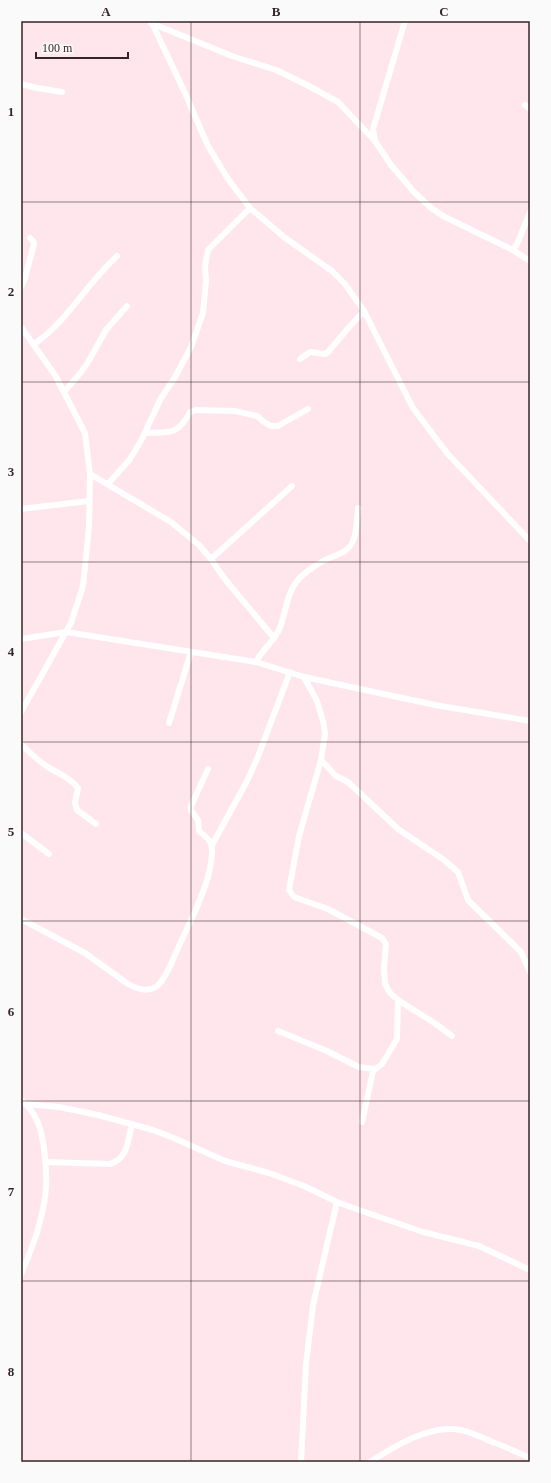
<svg xmlns="http://www.w3.org/2000/svg" width="551" height="1483" viewBox="0 0 551 1483" font-family="'Times New Roman',serif">
	<style>
		.lines { fill: none; stroke-linecap: round; stroke-linejoin: round }
		.minor { stroke: #fff; stroke-width: 6 }
		.grid { fill: none; stroke: #342529; stroke-width: 1; stroke-opacity: 0.55 }
		.neatline { fill: none; stroke: #342529; stroke-width: 1.5 }
		.grid-label { font-size: 13px; text-anchor: middle; font-weight: bold; fill: #342529 }
	</style>
	<rect width="100%" height="100%" fill="#ffe5ec"/>
	<g class="lines">
		<g class="minor">
			<path d="M151 21 185 93 208 146 228 179 250 208 284 237 332 271 345 284 364 311 413 408 447 453 530 541"/>
			<path d="M151 23 232 56 276 70 307 85 338 102 375 141 391 165 414 192 430 207 443 216 513 250 530 261"/>
			<path d="M21 84 37 88 62 92"/>
			<path d="M525 105 530 109"/>
			<path d="M375 141 373 129 405 21"/>
			<path d="M513 250 518 242 530 212"/>
			<path d="M21 287 25 278 34 244 33 241 30 238"/>
			<path d="M21 327 55 375 85 433 90 474 89 527 83 586 71 623 21 712"/>
			<path d="M34 344C68 321 87 283 117 256"/>
			<path d="M300 359 310 352 325 354 328 352 350 326 364 311"/>
			<path d="M64 392 77 377 87 364 106 330 127 306"/>
			<path d="M145 433C168 432 178 436 190 412L196 410 235 411 257 416 264 422 271 426H278L308 409"/>
			<path d="M90 474 171 522 199 545 211 559 224 578 274 638"/>
			<path d="M108 484 130 459 141 441 160 400 175 377 191 347 203 313 206 281 205 266 208 250 250 208"/>
			<path d="M21 509 89 501"/>
			<path d="M211 559 292 486"/>
			<path d="M21 639 66 632 256 662 304 677 435 705 530 721"/>
			<path d="M256 662C262 650 273 642 279 630 286 614 286 595 297 581 301 575 316 565 323 561 334 555 348 554 353 541 357 532 357 518 358 508"/>
			<path d="M304 677 317 701 323 721 325 734 321 760 299 836 289 890 294 897 328 909 382 938 386 944 384 969 385 984 390 993 398 1000 436 1024 452 1036"/>
			<path d="M169 723 191 652"/>
			<path d="M21 744C29 752 36 759 45 765 56 773 70 777 78 788L75 803 77 810 96 824"/>
			<path d="M321 760 336 776 348 782 398 829 444 860 458 872 468 900 521 952 530 972"/>
			<path d="M21 833 49 854"/>
			<path d="M212 845 246 783 257 759 290 672"/>
			<path d="M21 919 85 953 128 984C137 989 148 993 157 986 166 979 173 959 178 948 187 928 198 908 205 886 209 876 214 854 211 844 210 839 203 835 199 831L198 820 191 810V806L208 769"/>
			<path d="M278 1031 327 1051 359 1067 375 1069"/>
			<path d="M21 1100C37 1113 41 1128 44 1148 45 1160 47 1173 46 1185 45 1215 33 1247 21 1274"/>
			<path d="M26 1104 59 1107 98 1115 153 1130 176 1139 225 1161 269 1173 304 1186 337 1202 362 1211 423 1232 479 1246 530 1270"/>
			<path d="M362 1122 373 1071 382 1064 397 1039 398 1000"/>
			<path d="M46 1162 110 1164C128 1159 128 1140 132 1124"/>
			<path d="M301 1462 306 1364 313 1305 337 1202"/>
			<path d="M370 1462C395 1446 430 1424 461 1430 471 1432 481 1437 490 1441 504 1446 517 1452 530 1458"/>
		</g>
	</g>
	<path class="grid" d="M191 21V1462M360 21V1462M21 202H530M21 382H530M21 562H530M21 742H530M21 921H530M21 1101H530M21 1281H530"/>
	<rect width="551" height="1483" fill="none" stroke="#fafafa" stroke-width="44"/>
	<path d="M36 52v6h92v-6" fill="none" stroke="#342529" stroke-width="2"/>
	<text x="42" y="52" font-size="12" fill="#342529" stroke="#fafafa" stroke-width="3" paint-order="stroke">100 m</text>
	<rect x="22" y="22" width="507" height="1439" class="neatline"/>
	<g class="grid-label">
		<text x="106" y="16">A</text>
		<text x="276" y="16">B</text>
		<text x="444" y="16">C</text>
		<text x="11" y="116">1</text>
		<text x="11" y="296">2</text>
		<text x="11" y="476">3</text>
		<text x="11" y="656">4</text>
		<text x="11" y="836">5</text>
		<text x="11" y="1016">6</text>
		<text x="11" y="1196">7</text>
		<text x="11" y="1376">8</text>
	</g>
</svg>
